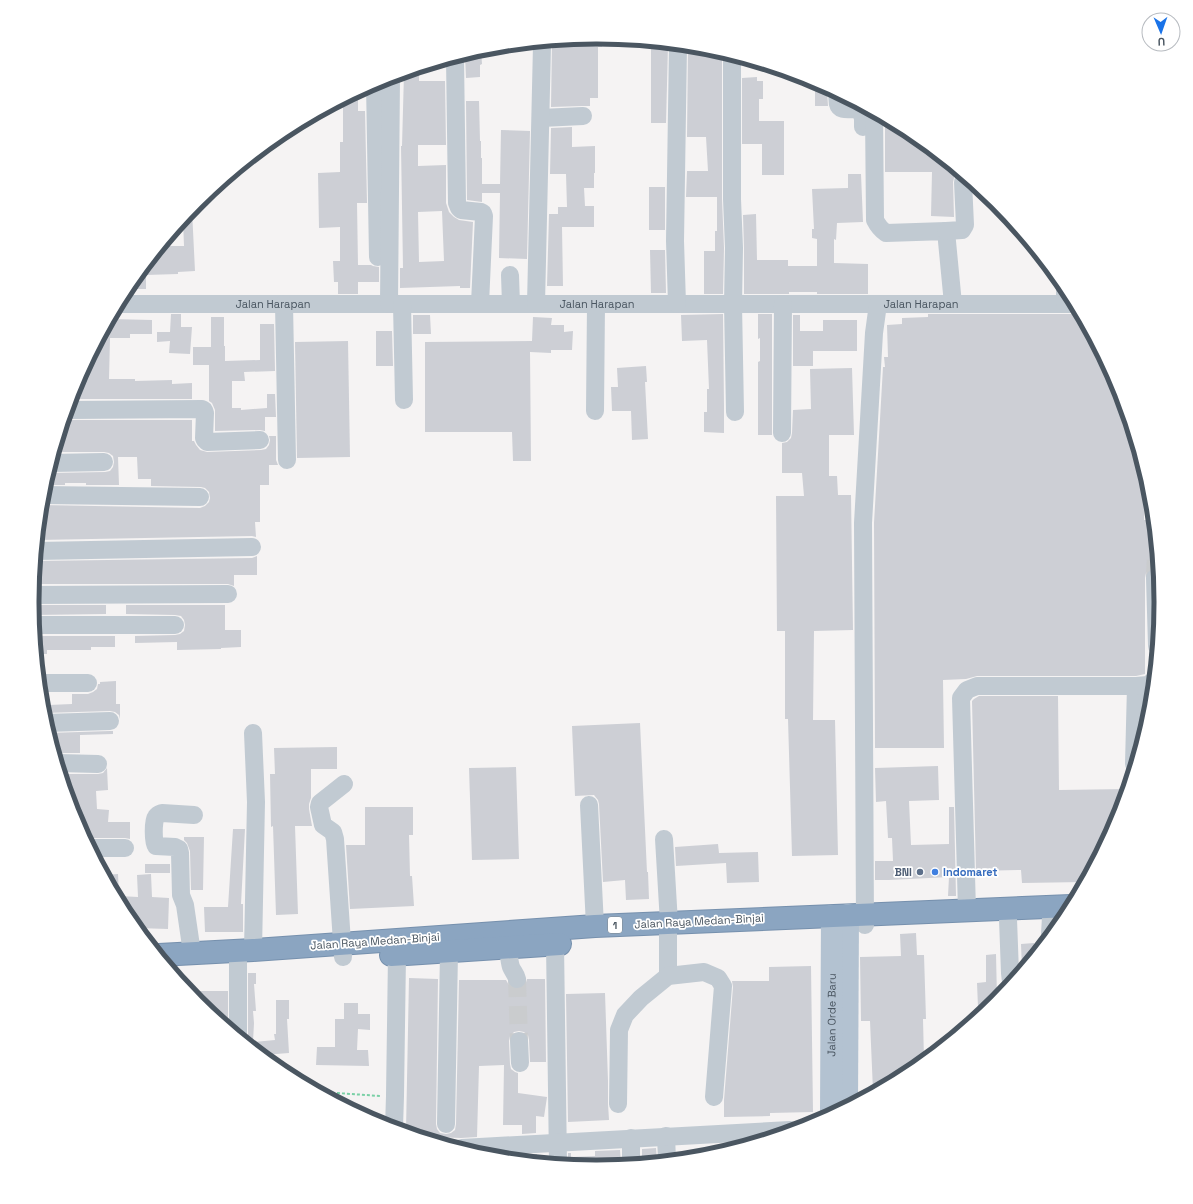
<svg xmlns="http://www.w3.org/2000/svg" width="1193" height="1204" viewBox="0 0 1193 1204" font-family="'Space Grotesk',sans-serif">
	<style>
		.building { fill: #cdcfd5; fill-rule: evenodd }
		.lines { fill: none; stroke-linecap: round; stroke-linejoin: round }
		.minor-tunnel { stroke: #caccce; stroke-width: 18; stroke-dasharray: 18 9; stroke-linecap: butt }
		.highway-casing { stroke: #7690ad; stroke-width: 24 }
		.path { stroke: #7ad0a6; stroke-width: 2; stroke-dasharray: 3 2; stroke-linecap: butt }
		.minor { stroke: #c1cad2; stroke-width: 18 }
		.major { stroke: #b3c2d1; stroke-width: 22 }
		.highway { stroke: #8ba5c1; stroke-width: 22 }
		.service-dot { fill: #5c6f8a; stroke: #fff; stroke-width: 1.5 }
		.shop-dot { fill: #3f7fe0; stroke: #fff; stroke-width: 1.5 }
		.labels { text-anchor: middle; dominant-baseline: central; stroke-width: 3.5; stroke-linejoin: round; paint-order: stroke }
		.shield { fill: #fff; stroke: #808990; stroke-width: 1 }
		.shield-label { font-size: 10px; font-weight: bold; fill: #4a5661 }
		.street-label { font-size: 11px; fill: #4a5661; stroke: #fff }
		.service-label { font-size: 11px; font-weight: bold; fill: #4e5e75; stroke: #fff; text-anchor: end }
		.shop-label { font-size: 11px; font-weight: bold; fill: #366cbe; stroke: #fff; text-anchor: start }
		.rim { fill: none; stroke: #4a5661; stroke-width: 5 }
	</style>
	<rect width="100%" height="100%" fill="#f5f3f3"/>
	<g class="building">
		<path d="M597 38H602V47H598V98H590V106H582L551 107 552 42Z"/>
		<path d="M651 43 668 45 666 123H651Z"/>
		<path d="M688 47 704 48V53H722V199L724 248 723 294H704V251H715V231H717V197H686L687 171H708L706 137H687Z"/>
		<path d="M481 50 482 64 480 65V77L466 78 465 55Z"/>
		<path d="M419 69V81H445L446 145H418V166L446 165V203L449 212 454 217 459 220 473 222 470 288H460V286L400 288V268H403L401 146H402L404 73ZM442 211 444 261 419 262 418 212Z"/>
		<path d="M757 77V81H763V99H759V121H784V175H762V144H742V78Z"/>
		<path d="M815 82 828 89 827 91 828 106H815Z"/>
		<path d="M358 92V111H365L367 203H357L358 265H371L373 266 379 267V282H358V294H338V282H334L333 261H340V227L319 228 318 173 340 172V142H343V101Z"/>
		<path d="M466 101H479L480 141H481V158H482V184H500L501 130 530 131 527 259 499 258 500 193H482V202L467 200Z"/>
		<path d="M885 119 910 133 958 172 954 178 953 182 954 217 931 216 932 172H885Z"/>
		<path d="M572 127V147L595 146V173H594V188H584L585 206H594V227H562L563 286H547L549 214H558V207H567L566 174H550L551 128Z"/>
		<path d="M848 174H861L863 222 837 223 836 240 834 239V263L868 264V294H817V292H789V294H744V248L743 215 756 214 757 260H788V266H817V239L812 238V229H814L812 189 848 188Z"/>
		<rect x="649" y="187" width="16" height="43"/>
		<path d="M192 210 195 271 178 272V274L146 275V289H127L162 246H184L183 220Z"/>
		<path d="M650 250H665L666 293H651Z"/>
		<path d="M1079 313 1110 371V383H1116L1118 386 1144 473V520H1153L1158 568H1154L1149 569 1146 573 1145 578V674L1136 676H977L966 679 943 680 944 748H875L874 523 883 367H885L884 357H888L887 325 902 324V318L928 317V314H1074Z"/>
		<path d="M171 314H181V327H192L190 354 169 353 170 341 157 342V332H170Z"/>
		<path d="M723 314 724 407V433L704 432V412H707V389H709L707 340 682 341 681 315Z"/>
		<path d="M758 314H772V435H758V362L760 361V338L758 339Z"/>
		<path d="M413 315H430L431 334H413Z"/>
		<path d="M793 315H800V331H823V320H857V351H813V366H793Z"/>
		<path d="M211 317H224V346H225V361L260 360V324H274L275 371 244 372 245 381H232V408H241V410L267 408V394H275L276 417H265V431L260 430 215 431V410L212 403 209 401V365H193V347H211Z"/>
		<path d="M533 317 552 318 551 325H564V332L573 331 572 350H551V353L530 352 531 461H513L512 432H425V342L532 341Z"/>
		<path d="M111 319 152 320V334H130V338H110L109 379H135V381L172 380V384L192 383V399H71L75 386Z"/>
		<path d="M376 331H392L393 366H376Z"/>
		<path d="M348 341 350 457 297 458 295 342Z"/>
		<path d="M646 366 647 382H645L648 439 632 440 631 411H612L611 387H618L617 368Z"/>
		<path d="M852 368 854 435H829V476H837L838 495H851L853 630 814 631 813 720H835L838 855 792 856 788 719H785V631H777L776 496H804L802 473H782V443L787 442 791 438 792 433 793 410 811 409 810 369Z"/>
		<path d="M65 420H192V441H194L196 445 200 450 207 452 261 450 266 449 269 445 270 440 269 436H276V460L278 465H269V485H260V522H255L256 537 252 536 38 540 42 505 200 508 205 506 209 502 210 498 209 492 205 488 201 487 151 486V479H138L137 457H118L119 485H86V483H65V485H52V473L105 472 110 471 113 467 114 462 113 456 109 453 104 452H57V445Z"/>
		<path d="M257 556V575H234V586L228 584H34L36 561 252 558Z"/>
		<path d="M32 605H106V614L33 615Z"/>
		<path d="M126 605H225V630H241V647L221 648V649L177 650V642L135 643V636L175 635 180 634 184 631 185 625 184 620 181 616 175 615 126 614Z"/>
		<path d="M35 636H115V647H91V650H47V654H37Z"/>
		<path d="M116 681V704H120V719L119 715 115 712 110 711 43 713 42 706H49V705L72 704V694H88L93 692 97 689 98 684H100V682Z"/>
		<path d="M979 696H1058L1059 790 1127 789 1118 818 1084 882 1022 883 1021 870 976 871 972 701 974 699Z"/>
		<path d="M640 723 647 872H648L649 899 626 900 625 880 603 882 599 804 598 800 594 795 575 796 572 726Z"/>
		<path d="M110 731H113V734L80 735V753H55L49 733Z"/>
		<path d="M337 747V769H311V798L309 804V809L312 826H295L298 914 276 915 273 826 271 827 270 774H275L274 748Z"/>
		<path d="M938 766 939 800 909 801 911 845 949 844V807H954L956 896H948L949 877 889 880H875V861H893L892 838H888L886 801 876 802 875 768Z"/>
		<path d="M516 767 519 859 472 860 469 768Z"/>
		<path d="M107 768 108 790 96 791 97 809 109 810 108 822H130V839L125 838H91L86 839 75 818 61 774H98L103 773Z"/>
		<path d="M365 807H413V835H409L410 876H412L414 906 350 909 346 845H365Z"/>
		<path d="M233 829H245L241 904H243V932H205L204 907H228Z"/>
		<path d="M184 837H204L203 890H191L190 851 187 843 184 840Z"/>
		<path d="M718 844 719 853 758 852 759 882 727 883 726 863 676 866 675 847Z"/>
		<rect x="145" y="864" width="25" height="9"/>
		<path d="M118 874 119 896 138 897 137 875 151 874 152 897 169 898 168 929 137 928 127 915 105 875Z"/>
		<path d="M916 933 917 955H924L926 1019H923L924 1060 910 1071 873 1091 870 1021H861L860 957 901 956 900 934Z"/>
		<path d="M1034 943V954L1022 969 1021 944Z"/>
		<path d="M996 954 997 999 989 1006 978 1007 977 983 986 982V955Z"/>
		<path d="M811 966 813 1112 770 1113V1116L724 1117V1100L733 987 732 981H769V967Z"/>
		<path d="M248 973H256V984H254L256 1011H253L254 1023 253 1042 275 1040 274 1034H276V1000H289V1019H287L289 1053 263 1055 246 1041 248 1035Z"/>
		<path d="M409 978 438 979 436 1124 437 1129 440 1133 446 1134 451 1133 455 1130 456 1124 459 980H506L510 987 515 989H519L525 986 527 979H545L546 1062H530L529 1040 528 1035 524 1032 519 1031 514 1032 510 1036 509 1041 510 1064 511 1069 515 1072 518 1073V1093L547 1097 544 1117 536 1116V1133L522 1134V1125H503L504 1065 479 1066 477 1137 461 1138 435 1137V1140L406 1131Z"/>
		<path d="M189 991H228V1026L197 1001Z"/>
		<path d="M605 993 608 1081V1104L609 1120 568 1122 566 994Z"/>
		<path d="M344 1003H358V1014H370V1030L358 1029 357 1050H368L369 1066 316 1065 317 1047H335V1019H344Z"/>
		<path d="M656 1148 657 1161 642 1162V1149Z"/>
		<path d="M620 1150 621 1164 596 1166 568 1164V1153H571V1157L595 1156V1151Z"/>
		<path d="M537 1154V1161L504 1157V1156Z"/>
	</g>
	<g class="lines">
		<g class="minor-tunnel">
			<path d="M1155 578 1156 552"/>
			<path d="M517 979 519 1041"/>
		</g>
		<defs>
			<g id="highway">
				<path d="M159 955 253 950 595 926 1071 906"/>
				<path d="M391 955 560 944"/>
			</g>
		</defs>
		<use href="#highway" class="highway-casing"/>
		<path class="path" d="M322 1092 380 1096"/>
		<g class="minor">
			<path d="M732 56V199L734 248 733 304 735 412"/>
			<path d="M455 58 457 203 459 208 461 210 481 212 483 213 484 216 480 304"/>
			<path d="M375 83 378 257"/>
			<path d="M837 94C838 97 837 102 838 104 840 113 854 107 860 110L863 118V127"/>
			<path d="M874 113 875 220C878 226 880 229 886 233L946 231 953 304"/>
			<path d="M541 118 583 116"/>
			<path d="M946 231 962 230 965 225 963 182"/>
			<path d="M510 275 511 304"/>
			<path id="s1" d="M119 304H1074"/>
			<path d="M284 304 287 460"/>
			<path d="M389 304 391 77"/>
			<path d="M402 304 404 400"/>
			<path d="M536 304 542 45"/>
			<path d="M677 304 675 241 678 46"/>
			<path d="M1065 304V288"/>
			<path d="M68 410 202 409 204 410 205 413 204 438 205 440 207 442 260 440"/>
			<path d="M595 411 596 304"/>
			<path d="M782 433 783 304"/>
			<path d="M52 463 104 462"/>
			<path d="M43 495 200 497"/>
			<path d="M37 551 252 547"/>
			<path d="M1155 578 1157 646"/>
			<path d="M33 595 228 594"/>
			<path d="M34 625H175"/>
			<path d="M40 683H88"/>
			<path d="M46 723 110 721"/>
			<path d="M58 763 98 764"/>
			<path d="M1134 764 1136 686"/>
			<path d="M589 805 595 926"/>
			<path d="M664 839 669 923"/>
			<path d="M91 848H125"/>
			<path d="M967 910 961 698 967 690 977 686H1136L1148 685 1153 681"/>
			<path d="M1008 919 1010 973 1011 982"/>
			<path d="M865 925 863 523 874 333 878 304"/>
			<path d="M668 934V976"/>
			<path d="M1050 934 1051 917"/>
			<path d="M555 944 558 1163"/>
			<path d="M508 947C509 954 509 961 511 967 513 972 516 974 517 979"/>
			<path d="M253 950 256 802 253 733"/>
			<path d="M192 953 185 905 181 895 180 853 179 849 175 847 156 846C153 842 153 821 156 817 158 814 159 814 162 813L194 815"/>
			<path d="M343 957 335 839 333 832 323 825 319 807 320 803 344 784"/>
			<path d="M238 962V1035"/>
			<path d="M519 1041 520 1063"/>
			<path d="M618 1104 619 1030 625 1015 641 998 668 976 704 972 718 978 723 986 714 1097"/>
			<path d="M446 1124 449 952"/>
			<path d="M394 1128 395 1096 397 955"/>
			<path d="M666 1136 667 1160"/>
			<path d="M631 1138V1163"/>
			<path d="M462 1148 790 1130"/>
		</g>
		<g class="major">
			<path d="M847 1105 848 915"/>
			<path id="s2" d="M831 1114 832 916"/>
		</g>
		<use href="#highway" class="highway"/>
	</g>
	<circle class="service-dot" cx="920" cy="872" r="4"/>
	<circle class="shop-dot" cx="935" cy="872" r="4"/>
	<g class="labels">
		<rect class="shield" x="608" y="917" width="14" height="16" rx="3"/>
		<g class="shield-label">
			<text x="615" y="925">1</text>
		</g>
		<g class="street-label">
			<text stroke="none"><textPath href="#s1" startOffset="154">Jalan Harapan</textPath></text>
			<text stroke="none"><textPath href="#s1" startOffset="478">Jalan Harapan</textPath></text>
			<text stroke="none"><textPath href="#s1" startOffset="802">Jalan Harapan</textPath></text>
			<text transform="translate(699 921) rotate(-3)">Jalan Raya Medan-Binjai</text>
			<text transform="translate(375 941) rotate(-4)">Jalan Raya Medan-Binjai</text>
			<text stroke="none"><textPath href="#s2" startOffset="99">Jalan Orde Baru</textPath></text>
		</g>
		<g class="service-label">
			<text x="912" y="872">BNI</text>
		</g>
		<g class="shop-label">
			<text x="943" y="872">Indomaret</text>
		</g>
	</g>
	<path d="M0 0H1193V1204H0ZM596 44H597A557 557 0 0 1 1154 601V603A557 557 0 0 1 597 1160H596A557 557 0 0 1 39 603V601A557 557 0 0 1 596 44Z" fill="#fff" fill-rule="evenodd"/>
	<path class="rim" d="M596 44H597A557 557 0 0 1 1154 601V603A557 557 0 0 1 597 1160H596A557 557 0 0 1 39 603V601A557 557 0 0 1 596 44Z"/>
	<g transform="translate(1161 32) rotate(178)"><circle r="19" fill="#ffffff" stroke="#b7bbc0"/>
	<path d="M0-3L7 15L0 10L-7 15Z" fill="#1a73e8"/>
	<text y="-6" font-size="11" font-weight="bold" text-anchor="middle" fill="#4a5661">U</text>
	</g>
</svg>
